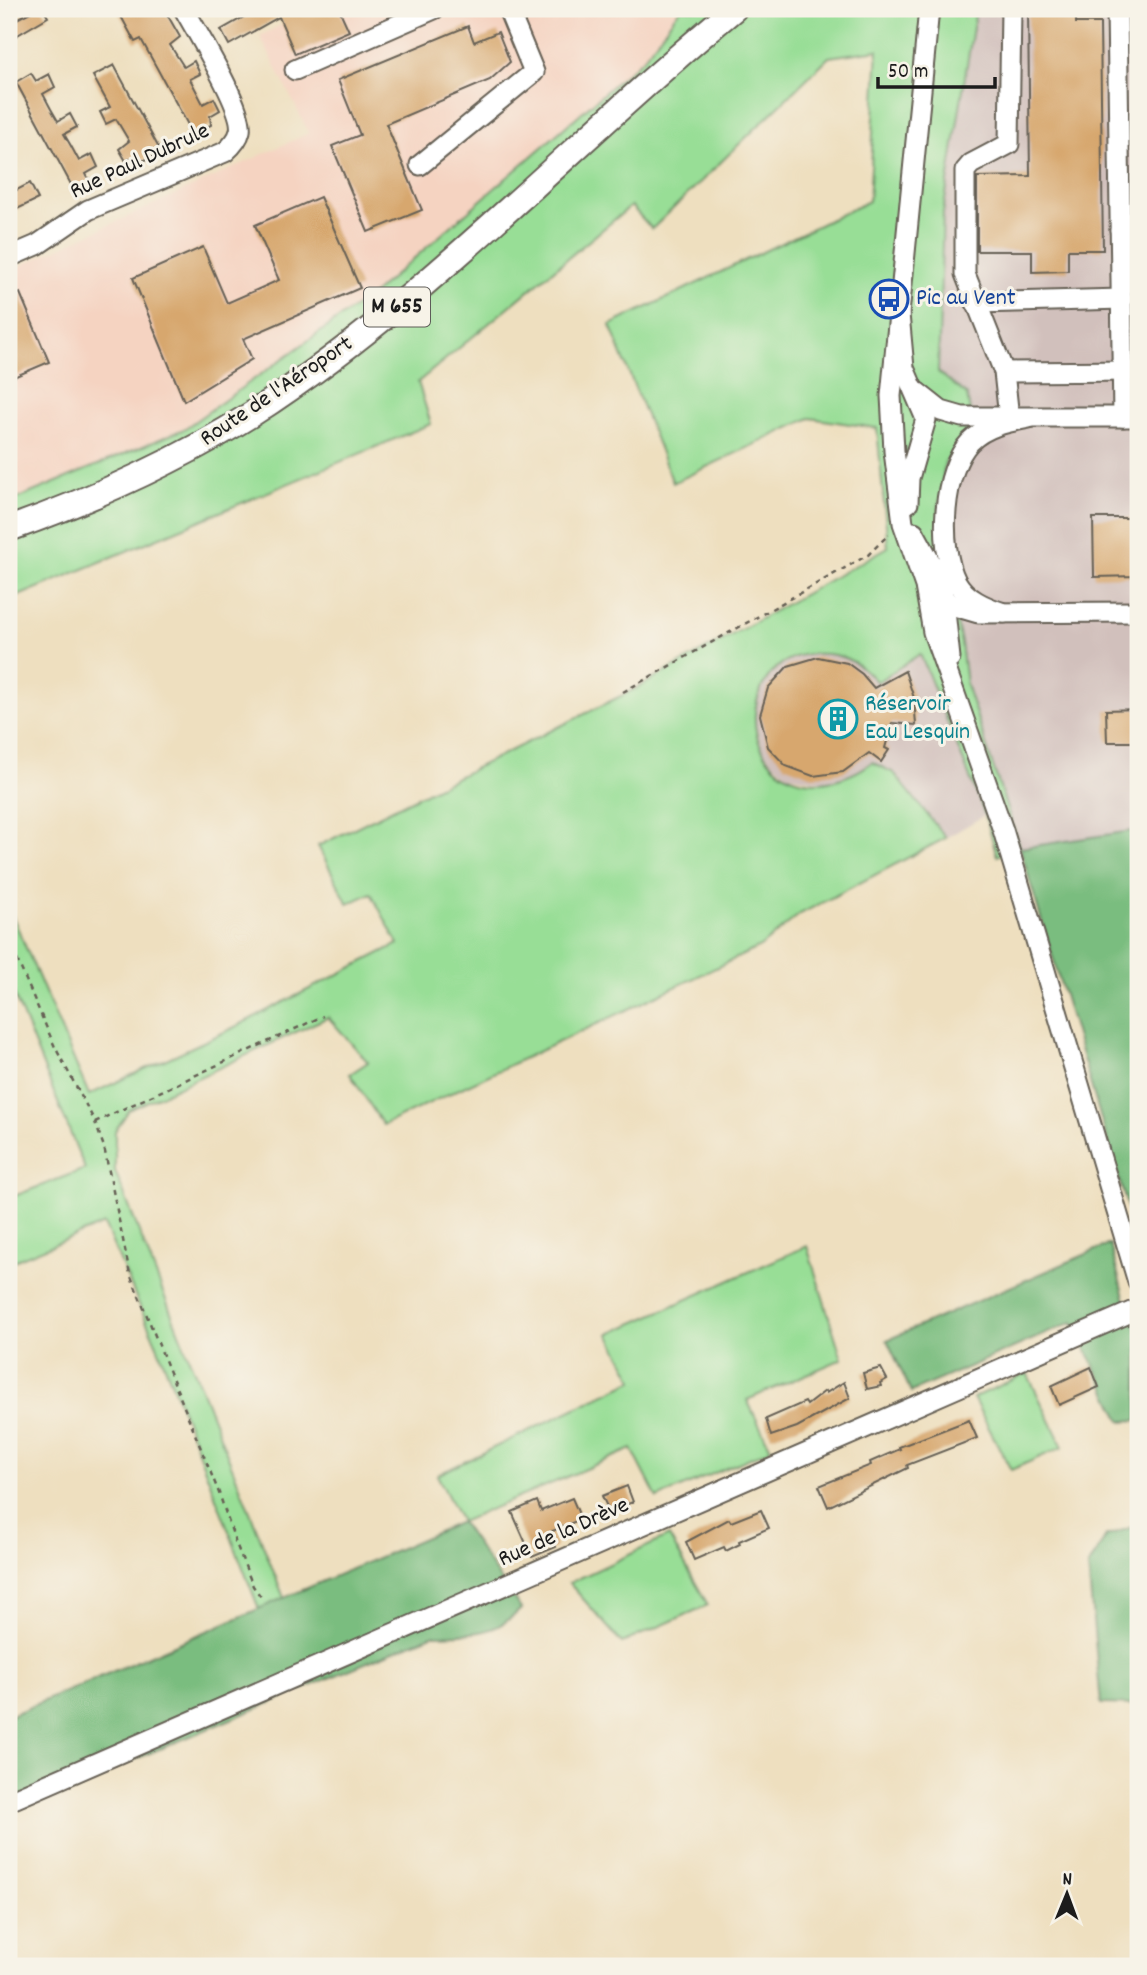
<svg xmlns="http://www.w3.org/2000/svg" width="1147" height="1975" viewBox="0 0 1147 1975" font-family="Dekko,sans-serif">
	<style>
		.built { fill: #f5d3c1 }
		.industrial { fill: #d1c0bc }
		.green { fill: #98de96; stroke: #5a7d59; stroke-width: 2 }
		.forest { fill: #7abd7f; stroke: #4b6c4e; stroke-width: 2 }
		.building { fill: #d7a76e }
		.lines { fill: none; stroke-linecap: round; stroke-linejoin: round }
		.minor-casing { stroke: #666055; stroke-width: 23 }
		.major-casing { stroke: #666055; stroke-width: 28 }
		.path { stroke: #666055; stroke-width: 2.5; stroke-dasharray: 5 5; stroke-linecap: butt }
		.minor { stroke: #fff; stroke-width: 19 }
		.major { stroke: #fff; stroke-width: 24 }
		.labels { text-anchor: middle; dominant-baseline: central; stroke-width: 6; stroke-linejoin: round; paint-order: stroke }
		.shield { fill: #f7f3e8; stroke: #5e5c59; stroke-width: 2 }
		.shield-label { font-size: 23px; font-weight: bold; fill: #1c1c1c }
		.street-label { font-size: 24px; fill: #1c1c1c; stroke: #f7f3e8 }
		.transit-label { font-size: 24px; fill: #164399; stroke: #f7f3e8; text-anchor: start }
		.culture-label { font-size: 24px; fill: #0d838f; stroke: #f7f3e8; text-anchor: start }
	</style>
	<rect width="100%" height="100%" fill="#f7f3e8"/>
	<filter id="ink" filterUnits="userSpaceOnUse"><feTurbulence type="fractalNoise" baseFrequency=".0143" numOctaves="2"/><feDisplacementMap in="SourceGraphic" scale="14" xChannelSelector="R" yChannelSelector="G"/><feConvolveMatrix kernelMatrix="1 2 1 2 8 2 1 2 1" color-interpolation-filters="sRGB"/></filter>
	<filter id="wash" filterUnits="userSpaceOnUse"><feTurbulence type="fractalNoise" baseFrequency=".00686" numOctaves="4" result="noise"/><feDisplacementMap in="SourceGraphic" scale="28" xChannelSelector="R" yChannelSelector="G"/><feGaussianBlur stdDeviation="1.57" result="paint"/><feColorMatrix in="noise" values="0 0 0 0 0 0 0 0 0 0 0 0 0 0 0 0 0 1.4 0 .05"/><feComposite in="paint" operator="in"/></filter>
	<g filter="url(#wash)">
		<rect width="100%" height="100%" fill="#eedfbf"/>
		<path class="built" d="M311 9H680L643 59 372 295 184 429 9 502V271L309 133 260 36Z"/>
		<g class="industrial">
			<path d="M976 9H1138V830L1020 848 966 684 961 643 943 554 939 506 945 462 973 428 938 373 943 213Z"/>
			<path d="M823 653 841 655 863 666 920 653 985 815 946 838 894 773 854 776 831 783 788 775 772 762 761 747 754 717 758 696 769 675 784 660 802 654Z"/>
		</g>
		<g class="green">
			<path d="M680 9H976L943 213 938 372 967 395 973 428 945 462 939 506 943 554 961 643 966 684 1020 848 997 856 985 815 920 654 877 682C857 660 840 652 811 654 766 656 743 708 761 747 782 793 838 789 872 762L894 773 946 838 800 914 760 947 383 1125 350 1074 368 1062 328 1017 129 1110 115 1131V1171L284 1598 259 1609 158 1348 104 1224 9 1263V1198L85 1169 9 982V908L89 1095 231 1029 398 944 371 893 348 904 318 846 639 687 888 547 877 428 810 418 673 483 610 325 869 201 878 50 829 57 652 229 631 206 418 382 431 424 9 600V502L184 429 372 295 643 59Z"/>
			<path d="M807 1246 842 1359 747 1400 771 1449 657 1498 632 1449 461 1522 437 1475 634 1380 609 1334Z"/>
			<path d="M1027 1373 1063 1447 1011 1470 973 1398Z"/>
			<path d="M669 1536 708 1605 622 1643 569 1583Z"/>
		</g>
		<g class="forest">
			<path d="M1138 830V1231L1133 1226 1020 848Z"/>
			<path d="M1110 1244 1124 1297 1138 1332V1420L1121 1421 1073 1322 911 1392 887 1340Z"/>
			<path d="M461 1522 521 1609C493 1638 469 1633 432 1635L9 1812V1716Z"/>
			<path d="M1138 1525V1705L1101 1704 1088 1567 1106 1536Z"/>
		</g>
		<g id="blocks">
			<g class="building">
				<path d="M36 9H43L48 17 9 40V23Z"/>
				<path d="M117 9H164L180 37 170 45 184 67 194 61 200 74 190 79 203 104 214 98 220 110 210 116 211 125 193 134 141 39 135 42Z"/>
				<path d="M258 9H339L349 31 295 54 279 17 229 45 221 30Z"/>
				<path d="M1076 9V23H1100L1103 250H1068V271L1032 272V251H977V177L1030 176 1028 10Z"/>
				<path d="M468 26 474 42 498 32 510 62 490 80 386 124 422 210 368 232 332 146 360 135 338 80Z"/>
				<path d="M114 65 161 152 143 161 136 156 126 161 119 149 129 141 116 119 106 124 100 112 110 107 93 76Z"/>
				<path d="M31 73 36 81 49 74 55 87 43 94 51 109 58 121 70 114 77 127 64 134 71 146 79 161 92 154 98 167 86 174 90 182 74 190 16 82Z"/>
				<path d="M30 183 38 199 9 213V194Z"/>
				<path d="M320 197 360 288 243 339 252 359 184 401 133 278 203 247 227 303 279 280 255 225Z"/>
				<path d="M20 293 49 362 9 379V298Z"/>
				<path d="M1093 518H1138V576L1094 577Z"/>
				<path d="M818 657 847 663 862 674 874 688 905 671 914 698 916 725 892 723 885 748 889 750 881 762 869 753 843 772 813 776 786 766 768 747 760 715 768 688 788 666Z"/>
				<path d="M1138 709V742H1107L1106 710Z"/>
				<path d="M1091 1367 1099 1387 1059 1405 1051 1386Z"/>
				<path d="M881 1368 887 1379 880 1383 881 1386 867 1389 863 1373Z"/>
				<path d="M844 1382 850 1398 797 1427 771 1436 766 1419 805 1402 807 1405 825 1391 826 1393Z"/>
				<path d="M969 1420 977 1438 907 1465 908 1468 828 1507 819 1486 871 1465 870 1462 900 1449 899 1447Z"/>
				<path d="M627 1486 633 1502 609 1511 602 1496Z"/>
				<path d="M572 1498 581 1519 550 1532 556 1547 532 1557 512 1512 537 1501 541 1511Z"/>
				<path d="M761 1510 769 1528 739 1541 740 1544 726 1551 724 1547 694 1560 686 1542 729 1519 731 1522Z"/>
			</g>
		</g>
	</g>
	<g filter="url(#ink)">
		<use href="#blocks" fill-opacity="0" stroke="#666055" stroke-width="2"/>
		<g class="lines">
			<defs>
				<g id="minor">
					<path d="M1117 9 1123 417"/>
					<path d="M295 70 434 9"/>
					<path d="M420 165 534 72 508 9"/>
					<path d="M1120 230H1138"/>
					<path d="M9 257 37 245 88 210 225 152C232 146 238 140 240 131 245 110 196 31 184 9"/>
					<path d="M976 303 1122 299"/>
					<path d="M899 314 891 396 894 451 903 523 925 586 933 632 1003 830 1138 1282"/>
					<path d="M1004 372 1138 371"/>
					<path d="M917 392 941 411 962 417H1138"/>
					<path d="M1009 418 1004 372 965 274V171L971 164 1009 144 1011 9"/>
					<path d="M908 503 909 478 926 419 904 368 899 314 929 9"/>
					<path d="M914 532 942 583 950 658"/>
					<path d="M939 596 954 606 978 613 1138 612"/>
					<path d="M1004 613C985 607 966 599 956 581 938 546 943 470 970 442 986 426 1008 422 1029 418"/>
					<path d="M9 1801 1138 1309"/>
				</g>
				<path id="major" d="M9 529C93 499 176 462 252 414 429 300 572 142 734 9"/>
			</defs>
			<use href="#minor" class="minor-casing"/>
			<use href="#major" class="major-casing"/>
			<g class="path">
				<path d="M623 692 868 555 889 534"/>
				<path d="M9 941 55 1047 95 1122 104 1147 130 1274 219 1493 235 1541 253 1586 261 1597"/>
				<path d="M95 1122 323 1016"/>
			</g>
			<use href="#minor" class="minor"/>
			<use href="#major" class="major"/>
		</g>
	</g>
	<defs>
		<symbol id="bus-ring" viewBox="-11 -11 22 22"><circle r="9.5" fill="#f7f3e8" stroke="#1a4fb4" stroke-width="1.5"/><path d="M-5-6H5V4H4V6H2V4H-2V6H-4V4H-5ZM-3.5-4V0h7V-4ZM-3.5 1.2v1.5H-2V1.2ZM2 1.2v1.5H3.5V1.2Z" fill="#1a4fb4"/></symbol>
		<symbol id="building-ring" viewBox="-11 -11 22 22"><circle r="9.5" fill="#f7f3e8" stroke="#0f9aa8" stroke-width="1.5"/><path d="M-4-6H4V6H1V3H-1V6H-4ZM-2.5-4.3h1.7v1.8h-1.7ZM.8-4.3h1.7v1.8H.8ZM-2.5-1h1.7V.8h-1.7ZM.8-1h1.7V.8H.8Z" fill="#0f9aa8"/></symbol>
	</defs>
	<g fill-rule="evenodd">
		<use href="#bus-ring" x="867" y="277" width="44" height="44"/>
		<use href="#building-ring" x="816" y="697" width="44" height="44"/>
	</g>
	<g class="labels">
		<rect class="shield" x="364" y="287.5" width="66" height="39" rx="5"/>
		<g class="shield-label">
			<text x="397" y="307">M 655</text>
		</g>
		<g class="street-label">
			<text transform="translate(140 162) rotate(-25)">Rue Paul Dubrule</text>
			<text transform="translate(277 392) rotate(-34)">Route de l'Aéroport</text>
			<text transform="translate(564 1533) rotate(-24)">Rue de la Drève</text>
		</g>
		<g class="transit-label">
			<text x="916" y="299">Pic au Vent</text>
		</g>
		<g class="culture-label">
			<text x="865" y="705">Réservoir<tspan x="865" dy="28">Eau Lesquin</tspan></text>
		</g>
	</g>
	<rect width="1147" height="1975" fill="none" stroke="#f7f3e8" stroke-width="35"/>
	<g transform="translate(1067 1894) rotate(1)" stroke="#f7f3e8" stroke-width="5" paint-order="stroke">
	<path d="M0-5L12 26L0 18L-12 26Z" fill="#1c1c1c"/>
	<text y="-10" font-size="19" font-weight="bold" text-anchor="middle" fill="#1c1c1c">N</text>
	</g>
	<path d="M878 77v10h117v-10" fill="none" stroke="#1c1c1c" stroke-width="3.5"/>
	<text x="888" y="77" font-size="21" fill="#1c1c1c" stroke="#f7f3e8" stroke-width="5" paint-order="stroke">50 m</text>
</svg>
